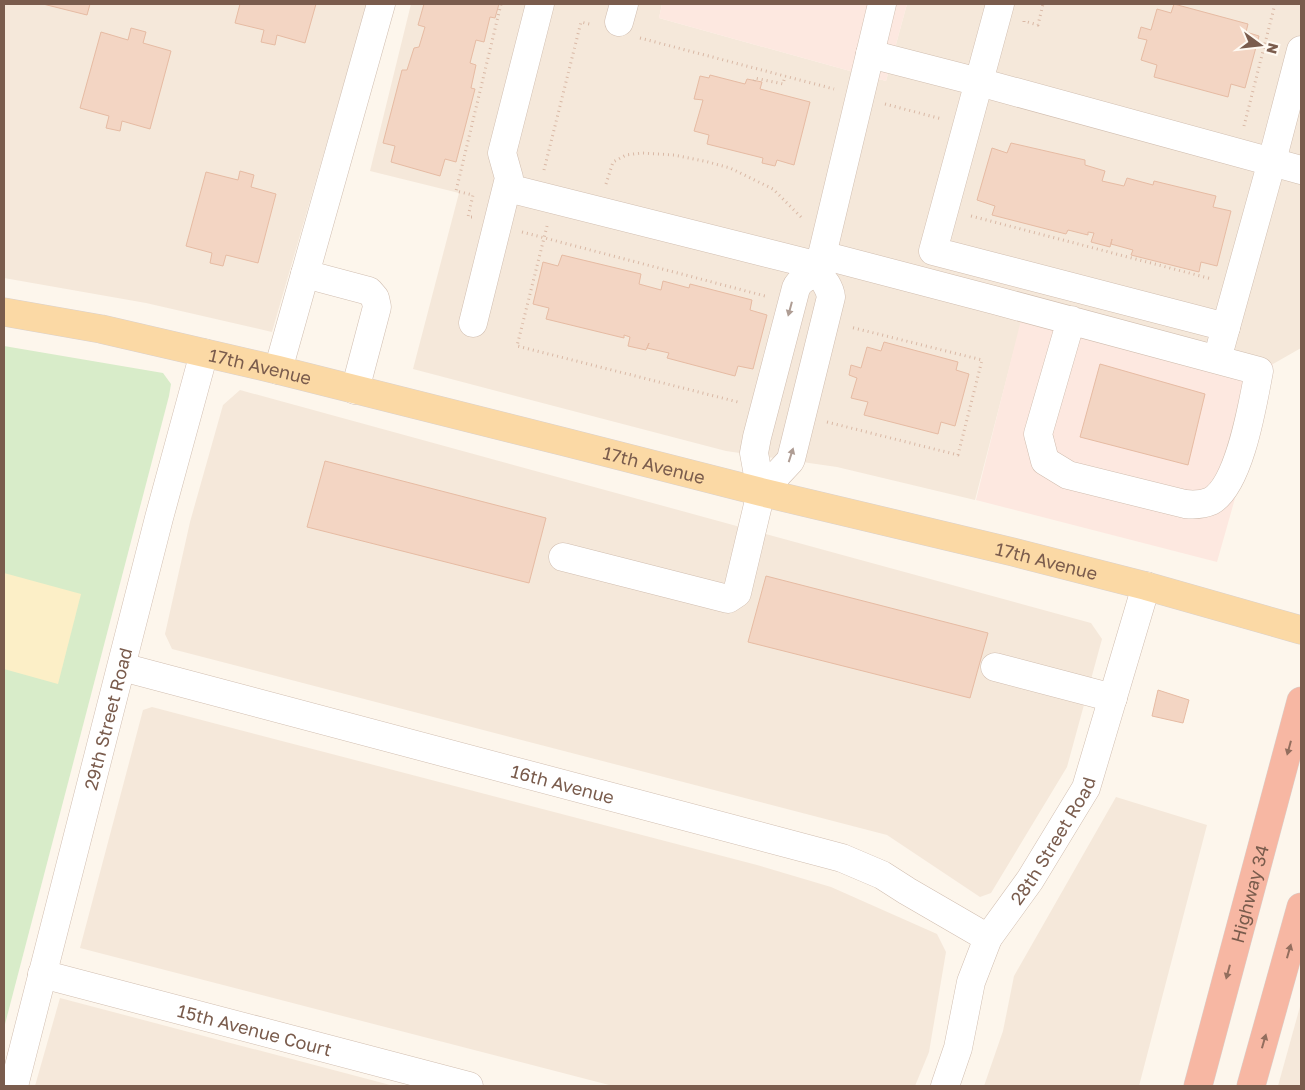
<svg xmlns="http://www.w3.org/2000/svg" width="1305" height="1090" viewBox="0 0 1305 1090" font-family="'Golos Text',sans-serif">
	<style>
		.residential { fill: #f5e8da }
		.commercial { fill: #fde8e0 }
		.green { fill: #d8ecc9 }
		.sand { fill: #fcefc7 }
		.building { fill: #f3d5c3; stroke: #e6bba3 }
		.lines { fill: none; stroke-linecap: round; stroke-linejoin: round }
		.minor-casing { stroke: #d1beb0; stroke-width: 29 }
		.major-casing { stroke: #dad1cd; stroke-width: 29 }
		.highway-casing { stroke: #dad1cd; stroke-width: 29 }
		.path { stroke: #d9b8a5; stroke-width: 3; stroke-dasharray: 1 4; stroke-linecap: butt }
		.minor { stroke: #fff; stroke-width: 28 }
		.major { stroke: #fbd9a5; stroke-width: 28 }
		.highway { stroke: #f7b7a3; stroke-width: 28 }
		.oneway { fill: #af9d94 }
		.oneway2 { fill: #936e5e }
		.labels { text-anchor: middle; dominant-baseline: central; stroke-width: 4.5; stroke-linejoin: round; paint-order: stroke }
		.street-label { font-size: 18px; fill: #7a5c4d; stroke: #fffaf3 }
	</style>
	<rect width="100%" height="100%" fill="#fdf6ec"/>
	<g class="residential">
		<path d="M4 4H367L272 332 146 303 4 278Z"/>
		<path d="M411 4H662L659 18 886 81 907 4H1301V348L1273 364 1028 296 975 500 837 467 726 451 413 369 459 193 370 171Z"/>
		<path d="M240 390 1091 623 1102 639 1067 767 991 893 980 897 887 835 172 649 165 634 190 522 223 405Z"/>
		<path d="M152 707 757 865 831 887 937 934 946 952 929 1052 915 1086H613L80 948 143 710Z"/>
		<path d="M1116 797 1207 825 1139 1086H984L1003 1031 1014 976Z"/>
		<path d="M60 998 394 1086H35Z"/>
		<path d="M1301 1003V1086H1278Z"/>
	</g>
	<g class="commercial">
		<path d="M662 4H907L886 81 659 18Z"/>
		<path d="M1027 296 1273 364 1217 562 976 500Z"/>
	</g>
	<path class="green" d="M4 346 163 373 171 384 169 396 4 1028Z"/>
	<path class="sand" d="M4 573 81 594 58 684 4 669Z"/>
	<g class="building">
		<path d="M43 4H90L87 15Z"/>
		<path d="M240 4H316L305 43 277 35 275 45 261 42 264 30 235 23Z"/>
		<path d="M424 4H499L495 18 490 17 484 42 476 40 470 63 476 65 471 88 475 89 456 162 445 159 440 176 391 162 395 146 383 143 402 70H407L414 48 419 47 425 27 418 25Z"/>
		<path d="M1174 4 1248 24 1246 32 1259 36 1245 88 1231 84 1228 97 1154 77 1157 65 1141 60 1147 40 1138 38 1141 27 1151 30 1157 9 1171 13Z"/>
		<path d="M131 28 146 32 143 43 171 51 150 129 122 121 120 131 106 128 109 116 80 108 101 32 128 40Z"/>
		<path d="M710 75 745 84 747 79 762 82 760 89 810 102 794 165 777 160 775 166 762 163 763 158 707 144 709 135 694 131 703 100 694 99 700 76 709 78Z"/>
		<path d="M1011 143 1085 160V165L1105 171 1102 181 1124 186 1127 178 1153 185 1154 181 1216 196 1213 207 1231 211 1217 266 1201 262 1199 272 1131 255 1133 250 1111 244 1112 239 1110 247 1091 242 1094 233 1088 232V235L1068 230 1066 234 992 215 995 206 977 200 992 148 1007 153Z"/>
		<path d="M240 171 254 175 251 187 276 194 258 263 226 255 223 266 210 263 212 253 186 246 206 172 238 180Z"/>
		<path d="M562 255 641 274 639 284 661 290 663 281 689 288 690 284 752 300 750 310 767 315 753 369 738 366 735 376 667 358 669 353 647 348 649 343 646 350 628 346 630 337 624 335V338L546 319 549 308 533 304 543 262 558 266Z"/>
		<path d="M884 342 958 362 956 370 969 374 955 426 941 422 938 434 864 415 868 402 851 398 857 378 849 375 851 365 861 368 867 347 881 351Z"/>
		<path d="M1100 364 1205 394 1188 465 1080 437Z"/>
		<path d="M325 461 546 518 529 583 307 527Z"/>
		<path d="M766 576 988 633 970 698 748 642Z"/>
		<path d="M1158 690 1189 700 1183 723 1152 716Z"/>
	</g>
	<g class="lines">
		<defs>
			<g id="minor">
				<path d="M1000 4 933 251 1226 327"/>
				<path d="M619 22 624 4"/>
				<path d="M870 54 979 82 1301 170"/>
				<path d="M508 188 819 266"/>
				<path d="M822 255C968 293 1113 331 1259 371 1253 402 1240 485 1211 501 1202 505 1194 505 1185 504L1068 475 1045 461 1038 434 1071 320"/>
				<path d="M818 272 882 4"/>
				<path d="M305 274 369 291 375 298 377 307 355 390"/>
				<path d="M473 323 509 178 502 153 540 4"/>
				<path d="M1221 345 1272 161 1301 50"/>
				<path d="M278 370 381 4"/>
				<path d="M761 492 790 461 791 459 831 297C830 289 824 278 817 275"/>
				<path d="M563 557 728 599 737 593 761 492 754 453 757 437 796 288C799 281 809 274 817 275"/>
				<path id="s1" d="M122 667 842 858 882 875 907 891 988 938"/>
				<path d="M995 667 1113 698"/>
				<path id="s2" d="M42 974 469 1086"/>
				<path id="s3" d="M14 1086 159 518 204 353"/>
				<path id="s4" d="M945 1086 958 1048 971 982 988 938 1030 880 1086 788 1146 586"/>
			</g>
			<g id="major">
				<path id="s5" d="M4 312 101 329 278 370 565 442 761 492 1013 552 1146 586 1301 630"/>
			</g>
			<g id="highway">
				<path id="s6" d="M1198 1086 1301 701"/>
				<path d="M1251 1086 1301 907"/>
			</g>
		</defs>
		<use href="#minor" class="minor-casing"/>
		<use href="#major" class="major-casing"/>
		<use href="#highway" class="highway-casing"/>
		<g class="path">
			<path d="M1024 22V21L1038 25 1043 4"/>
			<path d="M640 38 834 89"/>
			<path d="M754 81 755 78 783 84 785 76"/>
			<path d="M885 104 942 119"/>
			<path d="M1244 126 1275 4"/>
			<path d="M544 170 581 22 593 25"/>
			<path d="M606 184 613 162 626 155 642 153 674 155 708 162 730 168 773 189 803 219"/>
			<path d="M971 216 1212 279"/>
			<path d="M472 217H468L473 195 456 191 501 4"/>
			<path d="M547 226 517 346 738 402"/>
			<path d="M522 232 765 296"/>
			<path d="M827 422 958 455 982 360 850 327"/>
		</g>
		<use href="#minor" class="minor"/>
		<use href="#major" class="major"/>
		<use href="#highway" class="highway"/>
	</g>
	<defs><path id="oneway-solid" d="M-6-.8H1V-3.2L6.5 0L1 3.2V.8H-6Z" transform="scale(1.25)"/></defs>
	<g class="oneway">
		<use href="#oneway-solid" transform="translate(790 309) rotate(105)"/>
		<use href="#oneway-solid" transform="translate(791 455) rotate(-72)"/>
	</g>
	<g class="oneway2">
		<use href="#oneway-solid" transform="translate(1289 748) rotate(105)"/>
		<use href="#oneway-solid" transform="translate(1289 951) rotate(-74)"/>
		<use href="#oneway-solid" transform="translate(1228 972) rotate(105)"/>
		<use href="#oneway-solid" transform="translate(1264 1041) rotate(-74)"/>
	</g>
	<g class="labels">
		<g class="street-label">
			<text stroke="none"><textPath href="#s5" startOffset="262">17th Avenue</textPath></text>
			<text stroke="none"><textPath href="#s5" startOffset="668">17th Avenue</textPath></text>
			<text stroke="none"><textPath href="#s5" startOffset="1072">17th Avenue</textPath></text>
			<text stroke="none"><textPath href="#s3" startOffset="379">29th Street Road</textPath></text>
			<text stroke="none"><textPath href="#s1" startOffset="456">16th Avenue</textPath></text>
			<text stroke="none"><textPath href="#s4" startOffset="272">28th Street Road</textPath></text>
			<text stroke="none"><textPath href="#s6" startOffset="199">Highway 34</textPath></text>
			<text stroke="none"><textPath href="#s2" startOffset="220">15th Avenue Court</textPath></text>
		</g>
	</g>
	<rect width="1305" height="1090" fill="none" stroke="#7a5c4d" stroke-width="10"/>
	<g transform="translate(1260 45) rotate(105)" stroke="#fffaf3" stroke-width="4" paint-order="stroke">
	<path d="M0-4L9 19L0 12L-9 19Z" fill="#7a5c4d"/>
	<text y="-8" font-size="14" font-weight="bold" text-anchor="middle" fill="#7a5c4d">N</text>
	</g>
</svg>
